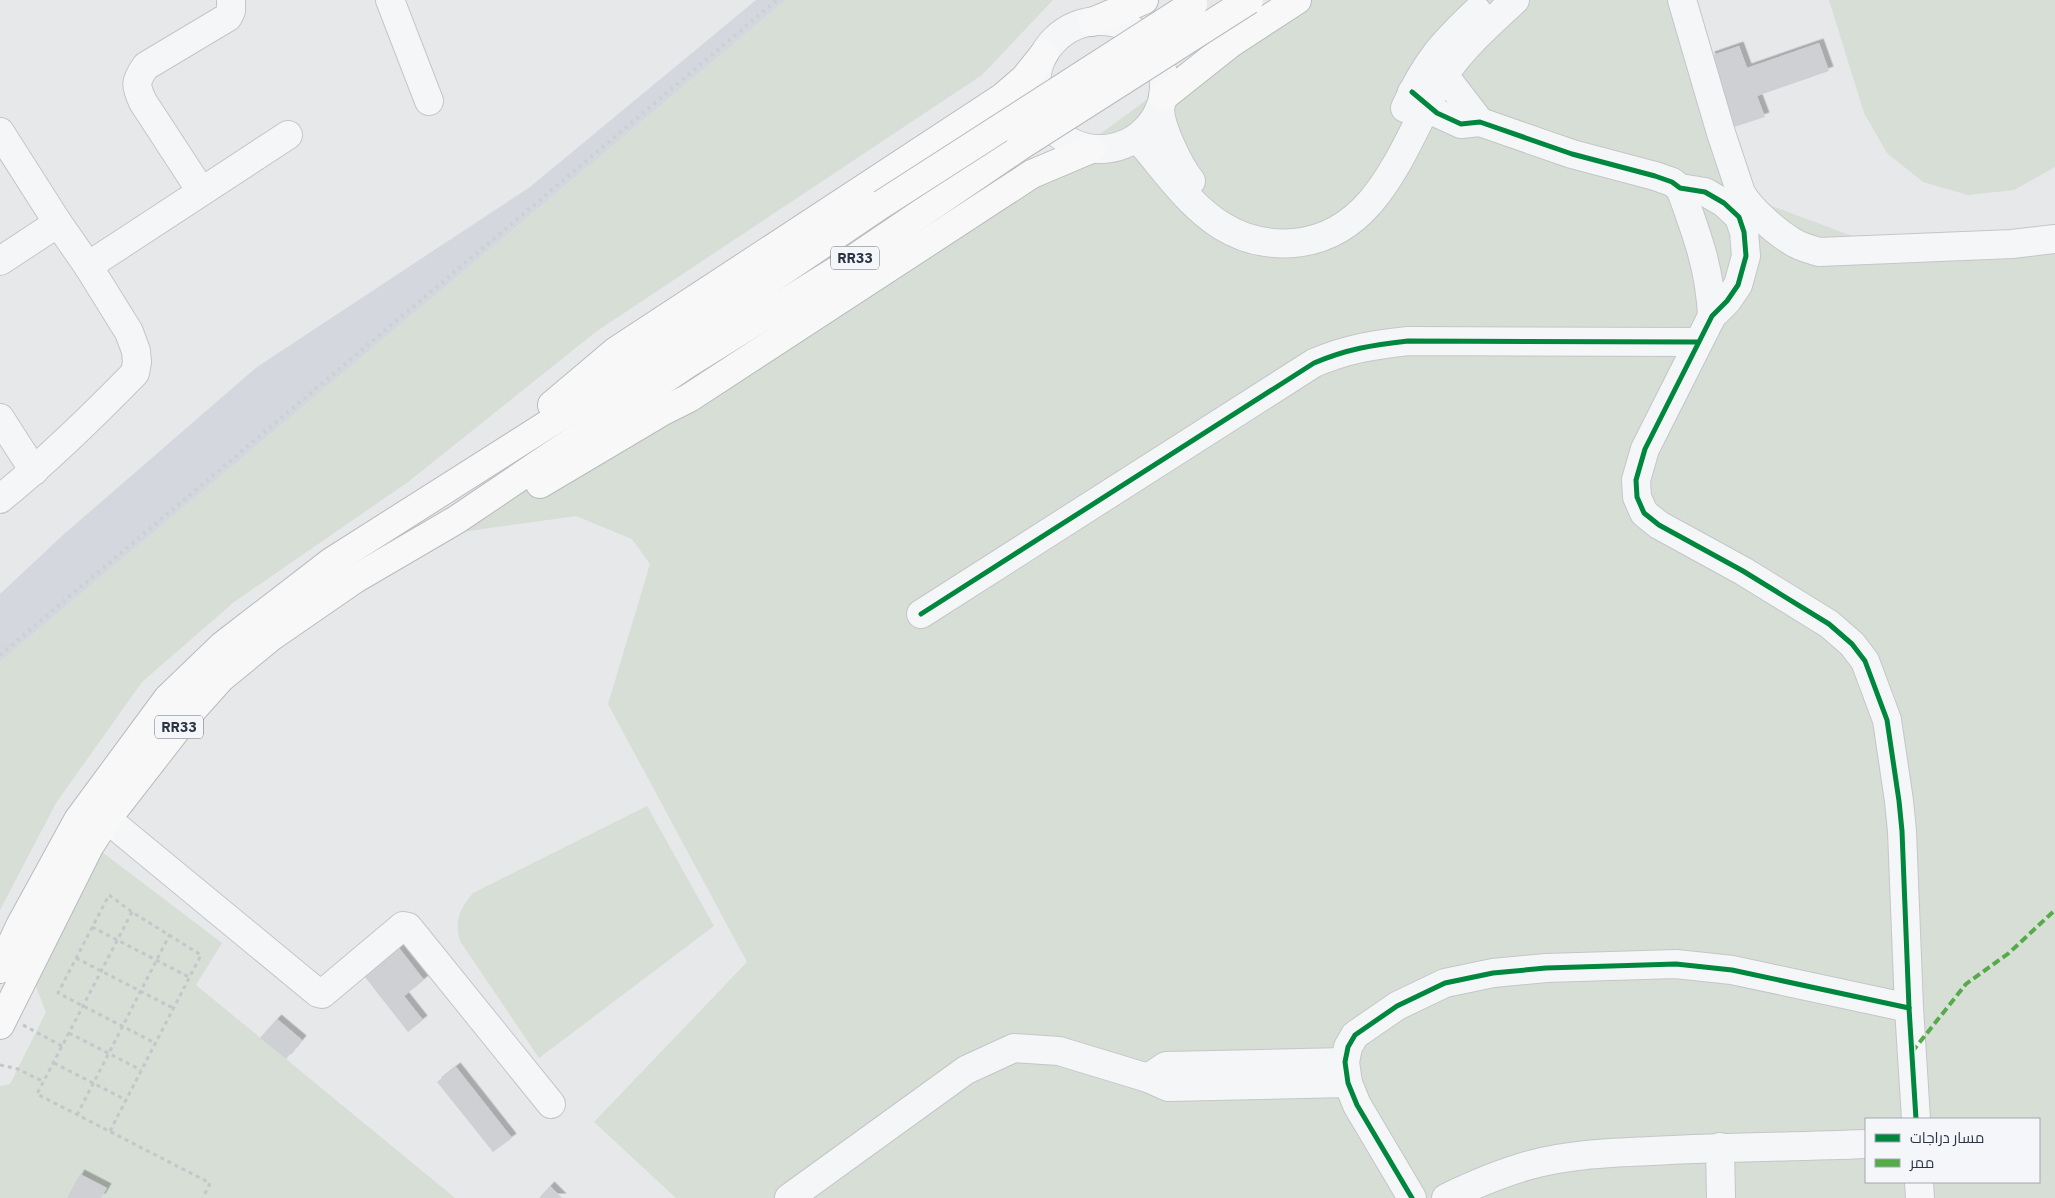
<svg xmlns="http://www.w3.org/2000/svg" width="2055" height="1198" viewBox="0 0 2055 1198" font-family="'IBM Plex Sans',Cairo,sans-serif">
	<style>
		.built { fill: #d4d7dd }
		.green { fill: #d6ded6; fill-rule: evenodd }
		.building { fill: #ced0d3; filter: url(#shadow) }
		.lines { fill: none; stroke-linecap: round; stroke-linejoin: round }
		.minor-casing { stroke: #c4c6c8; stroke-width: 30 }
		.highway-casing { stroke: #b8bbbf; stroke-width: 30 }
		.path { stroke: #c5c6ca; stroke-width: 3; stroke-dasharray: 4 4; stroke-linecap: butt }
		.minor { stroke: #f5f6f7; stroke-width: 28 }
		.highway { stroke: #f8f8f8; stroke-width: 28 }
		.rail { stroke: #cecfd2; stroke-width: 4; stroke-dasharray: 2.5 5; stroke-linecap: butt }
		.highway-bridge-casing { stroke: #b8bbbf; stroke-width: 30; stroke-linecap: butt }
		.highway-bridge { stroke: #f8f8f8; stroke-width: 28 }
		.quiet { stroke: #54ac47; stroke-width: 4; stroke-dasharray: 8 4; stroke-linecap: butt }
		.cycleway-casing { stroke: #f4f6f9; stroke-width: 8 }
		.cycleway { stroke: #00873e; stroke-width: 5 }
		.labels { text-anchor: middle; dominant-baseline: central; stroke-width: 4.5; stroke-linejoin: round; paint-order: stroke }
		.shield { fill: #f4f6f9; stroke: #676e7b; stroke-width: 1 }
		.shield-label { font-size: 14px; font-weight: bold; fill: #2b3445 }
	</style>
	<defs>
		<filter id="shadow"><feDropShadow dx="4.5" dy="-4.5" stdDeviation="0" flood-color="#0004"/></filter>
	</defs>
	<rect width="100%" height="100%" fill="#e6e8ea"/>
	<path class="built" d="M756 0H786L0 662V594L63 535 257 367 530 187Z"/>
	<g class="green">
		<path d="M786 0H1053L982 75 597 331 408 482 234 602 142 682 56 803 0 910V662Z"/>
		<path d="M1283 0H1692L1753 199 1871 243 2055 228V1198H676L594 1122 747 962 608 704 650 564 632 539 576 516 447 534 654 416 1100 134ZM1866 1119H2039V1182H1866Z"/>
		<path d="M1829 0H2055V167L2014 190 1968 195 1923 182 1887 153 1864 113Z"/>
		<path d="M647 806 714 926 539 1058 460 941C454 920 460 909 473 893Z"/>
		<path d="M98 849 222 943 196 985 455 1198H0V1086L10 1084 46 1012 34 982Z"/>
	</g>
	<g class="building">
		<path d="M1819 43 1829 71 1757 96 1765 117 1734 127 1710 56 1739 46 1747 68Z"/>
		<path d="M396 944 424 980 404 996 423 1020 408 1032 361 972Z"/>
		<path d="M277 1019 302 1040 286 1059 260 1038Z"/>
		<path d="M456 1067 512 1138 493 1152 437 1082Z"/>
		<path d="M80 1174 107 1188 101 1198H67Z"/>
		<path d="M550 1186 562 1198H539Z"/>
	</g>
	<g class="lines">
		<defs>
			<g id="minor">
				<path d="M390 0 429 101"/>
				<path d="M1682 0 1721 133 1741 193C1751 210 1776 232 1793 242 1800 247 1810 249 1819 252L2012 244 2055 239"/>
				<circle cx="1100" cy="85" r="64"/>
				<path d="M1434 62 1480 122"/>
				<path d="M1412 92 1437 113 1461 124 1480 122 1572 154 1655 176 1672 182 1680 188 1705 192 1724 203 1739 217 1744 232 1746 256 1738 285 1727 301 1712 316 1645 449 1636 480 1637 497 1644 513 1659 525 1743 571 1829 624 1852 644 1865 661 1887 720 1899 801 1902 831 1909 1008 1916 1119"/>
				<path d="M1160 108C1160 127 1179 166 1191 181"/>
				<path d="M1405 108C1425 63 1442 44 1477 11"/>
				<path d="M0 132 58 223 88 266 129 332 136 351 137 362 135 373C92 417 48 460 0 499"/>
				<path d="M1135 139H1138C1164 168 1188 205 1222 226 1243 239 1268 245 1294 243 1364 237 1393 173 1421 117 1429 103 1435 87 1445 74 1464 46 1490 23 1515 0"/>
				<path d="M1680 188C1696 232 1710 268 1712 316"/>
				<path d="M201 191 143 102C135 85 135 81 146 66L228 17 231 11V0"/>
				<path d="M0 261 58 223"/>
				<path d="M88 266 288 135"/>
				<path d="M0 418 34 471"/>
				<path d="M921 614 1314 363C1347 349 1372 345 1408 341L1697 342"/>
				<path d="M107 819 318 993 322 994 403 926 408 927 551 1104"/>
				<path d="M1148 1078 1166 1066 1345 1062"/>
				<path d="M1720 1147 1721 1198"/>
				<path d="M1919 1182 1920 1198"/>
				<path d="M789 1198 966 1070 1014 1048 1059 1051 1148 1078 1168 1087 1348 1083"/>
				<path d="M1412 1198 1357 1105 1348 1083 1345 1062 1348 1047 1355 1035 1397 1006 1445 983 1493 973 1546 968 1676 964 1732 970 1909 1008"/>
				<path d="M1446 1198C1473 1185 1501 1173 1530 1165 1569 1154 1611 1153 1651 1151 1722 1147 1794 1147 1866 1144"/>
			</g>
			<g id="highway">
				<path d="M1092 22 1144 0"/>
				<path d="M1163 97 1231 43 1297 0"/>
				<path d="M552 405 616 351 1003 97 1024 79 1044 54"/>
				<path d="M540 484 663 411 689 398 1032 174 1091 149"/>
				<path d="M0 969 20 926 78 820 168 698 222 646 331 562 674 344 882 204"/>
				<path d="M0 1025 89 847 107 819 187 716 221 678 271 637 355 579 456 520 687 364 839 269 1020 146"/>
			</g>
		</defs>
		<use href="#minor" class="minor-casing"/>
		<use href="#highway" class="highway-casing"/>
		<g class="path">
			<path d="M132 912 37 1094 210 1183 203 1198"/>
			<path d="M92 927 189 977"/>
			<path d="M76 958 173 1008"/>
			<path d="M23 1025 62 1046"/>
			<path d="M69 1033 141 1070"/>
			<path d="M54 1063 126 1100"/>
			<path d="M0 1065 18 1069 44 1082"/>
			<path d="M77 1115 170 934"/>
			<path d="M110 1131 201 955 132 912 109 895 58 993 155 1043"/>
		</g>
		<use href="#minor" class="minor"/>
		<use href="#highway" class="highway"/>
		<path class="rail" d="M0 655 777 0"/>
		<defs>
			<g id="highway-bridge">
				<path d="M1020 146 1249 0"/>
				<path d="M882 204 1193 4"/>
			</g>
		</defs>
		<use href="#highway-bridge" class="highway-bridge-casing"/>
		<use href="#highway-bridge" class="highway-bridge"/>
		<path class="quiet" d="M1912 1052 1966 984 2009 953 2055 910"/>
		<defs>
			<g id="cycleway">
				<path d="M1412 92 1437 113 1461 124 1480 122 1572 154 1655 176 1672 182 1680 188 1705 192 1724 203 1739 217 1744 232 1746 256 1738 285 1727 301 1712 316 1645 449 1636 480 1637 497 1644 513 1659 525 1743 571 1829 624 1852 644 1865 661 1887 720 1899 801 1902 831 1909 1008 1916 1119"/>
				<path d="M921 614 1314 363C1347 349 1372 345 1408 341L1697 342"/>
				<path d="M1412 1198 1357 1105 1348 1083 1345 1062 1348 1047 1355 1035 1397 1006 1445 983 1493 973 1546 968 1676 964 1732 970 1909 1008"/>
			</g>
		</defs>
		<use href="#cycleway" class="cycleway-casing"/>
		<use href="#cycleway" class="cycleway"/>
	</g>
	<g class="labels">
		<g class="shield">
			<rect x="831" y="246.5" width="48" height="23" rx="4"/>
			<rect x="155" y="715.5" width="48" height="23" rx="4"/>
		</g>
		<g class="shield-label">
			<text x="855" y="258">RR33</text>
			<text x="179" y="727">RR33</text>
		</g>
	</g>
	<rect x="1865" y="1118" width="175" height="65" fill="#f4f6f9" stroke="#a4a8b1"/>
	<rect x="1875" y="1134" width="25" height="8" fill="#00873e" stroke="#a4a8b1"/>
	<text x="1910" y="1143" font-size="15" fill="#2b3445">مسار دراجات</text>
	<rect x="1875" y="1159" width="25" height="8" fill="#54ac47" stroke="#a4a8b1"/>
	<text x="1910" y="1168" font-size="15" fill="#2b3445">ممر</text>
</svg>
